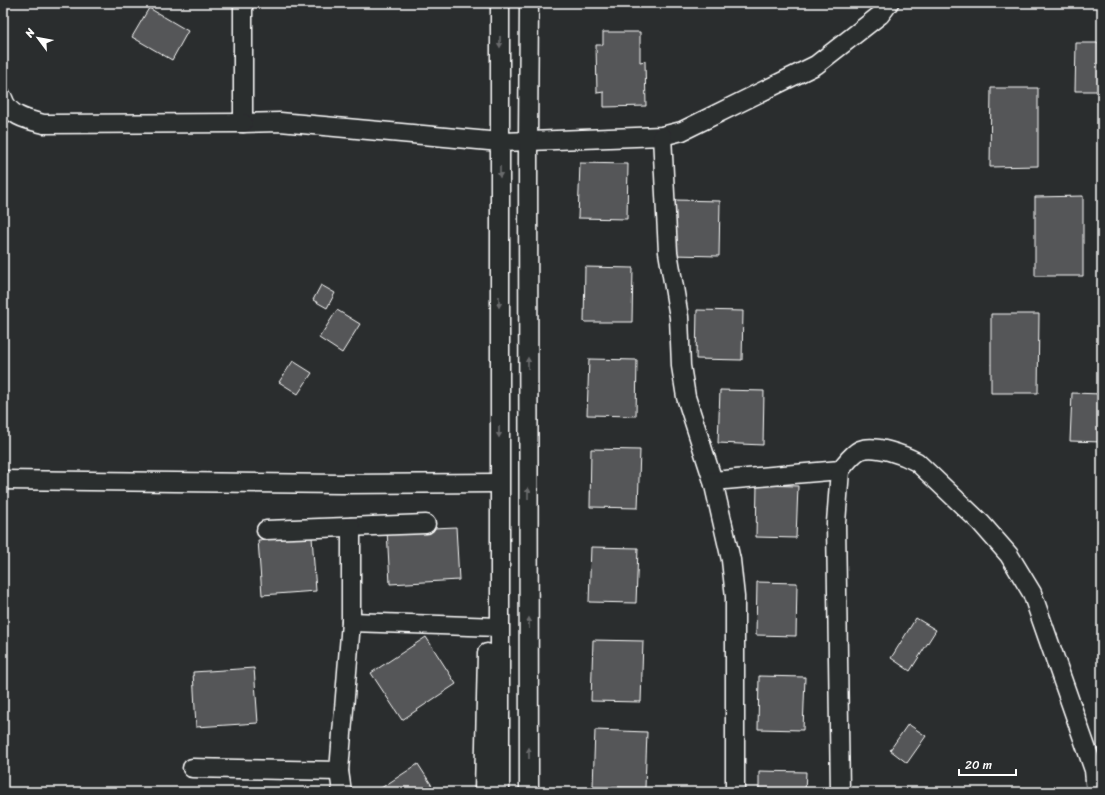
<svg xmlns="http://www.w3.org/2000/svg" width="1105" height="795" viewBox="0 0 1105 795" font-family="Sriracha,sans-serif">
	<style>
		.building { fill: #555758; stroke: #fff }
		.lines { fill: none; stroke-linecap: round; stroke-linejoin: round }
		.minor-casing { stroke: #fff; stroke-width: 21 }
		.minor { stroke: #2a2d2e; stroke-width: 18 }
		.oneway { fill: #6a6c6d }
	</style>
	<rect width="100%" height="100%" fill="#2a2d2e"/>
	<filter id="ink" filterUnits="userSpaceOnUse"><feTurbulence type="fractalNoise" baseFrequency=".025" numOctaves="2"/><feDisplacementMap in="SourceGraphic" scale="8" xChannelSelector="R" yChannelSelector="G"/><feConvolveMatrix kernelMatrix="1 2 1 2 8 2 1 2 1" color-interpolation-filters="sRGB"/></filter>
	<g filter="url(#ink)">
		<g class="building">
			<path d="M149 8 188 31 172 60 132 37Z"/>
			<path d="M603 32H640V62L645 61 646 106 604 107V92L597 93 596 45H603Z"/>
			<path d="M1076 43H1102V91H1075Z"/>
			<path d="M991 88H1038V166L990 167Z"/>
			<path d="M580 163 628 164 627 219 578 218Z"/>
			<path d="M1083 196V276H1035V197Z"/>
			<path d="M675 200 720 201 719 256 673 255Z"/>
			<path d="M585 267 633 268 632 322H584Z"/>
			<path d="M321 285 335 293 327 308 313 300Z"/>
			<path d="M337 310 360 324 342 353 319 338Z"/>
			<path d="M697 310 743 311 742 360 696 359Z"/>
			<path d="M991 314H1039L1038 393H991Z"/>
			<path d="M589 359 637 360 636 416 587 415Z"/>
			<path d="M293 361 312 373 298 394 279 382Z"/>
			<path d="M720 390 764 391 763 445 718 443Z"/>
			<path d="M1072 393 1102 394V442L1070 441Z"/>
			<path d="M591 449 640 450 638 508 590 507Z"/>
			<path d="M757 485 798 486 796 538 756 537Z"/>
			<path d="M456 527 459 580 390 584 387 530Z"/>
			<path d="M312 537 316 591 262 595 258 540Z"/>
			<path d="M591 547 638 548 636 603 589 602Z"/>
			<path d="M757 582 797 583 796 636 756 635Z"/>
			<path d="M916 618 936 630 910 671 891 658Z"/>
			<path d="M426 637 456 684 402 720 371 673Z"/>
			<path d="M593 640 643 641 641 702 591 701Z"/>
			<path d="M254 668 258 723 196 727 193 672Z"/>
			<path d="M759 676 805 677 803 730 758 729Z"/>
			<path d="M908 724 926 736 907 763 890 750Z"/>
			<path d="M595 730 647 732 645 788 593 787Z"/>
			<path d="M418 764 436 792H375Z"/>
			<path d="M759 771 806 772 805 792H759Z"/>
		</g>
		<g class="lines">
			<defs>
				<g id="minor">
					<path d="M243 3V123L280 122 500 142 662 136 682 131 816 65 880 15 889 3"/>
					<path d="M3 98C8 116 28 120 44 124L243 123"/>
					<path d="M662 136 668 252 679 317 681 366 686 397 713 481 840 470C846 463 852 454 860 450 875 444 904 455 917 462L981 523 1009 555 1032 593 1094 770 1096 792"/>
					<path d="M3 480 342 484 499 483"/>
					<path d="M713 481 731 560 735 597V792"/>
					<path d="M266 530 426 524"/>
					<path d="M351 622 499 627"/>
					<path d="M192 768 339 771"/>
					<path d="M342 792 339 771 351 622V527"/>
					<path d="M484 792 487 653"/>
					<path d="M500 792V3"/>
					<path d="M529 792 528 141 529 3"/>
					<path d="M840 792 836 523 840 470"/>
				</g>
			</defs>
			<use href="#minor" class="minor-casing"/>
			<use href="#minor" class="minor"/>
		</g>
		<defs><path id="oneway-solid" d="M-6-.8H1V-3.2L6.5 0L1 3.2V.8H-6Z"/></defs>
		<g class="oneway">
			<use href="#oneway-solid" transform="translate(500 42) rotate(90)"/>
			<use href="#oneway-solid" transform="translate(500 172) rotate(90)"/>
			<use href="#oneway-solid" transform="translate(499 302) rotate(90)"/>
			<use href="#oneway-solid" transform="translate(528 363) rotate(-90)"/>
			<use href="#oneway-solid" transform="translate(499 432) rotate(90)"/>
			<use href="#oneway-solid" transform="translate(528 493) rotate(-90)"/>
			<use href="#oneway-solid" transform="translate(529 623) rotate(-90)"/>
			<use href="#oneway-solid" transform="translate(529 753) rotate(-90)"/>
		</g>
	</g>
	<rect width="1105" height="795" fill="none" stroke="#2a2d2e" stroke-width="16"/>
	<rect x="8" y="8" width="1089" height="779" fill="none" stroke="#fff" stroke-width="1.5" filter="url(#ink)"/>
	<g transform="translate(38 38) rotate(302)" stroke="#2a2d2e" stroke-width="3" paint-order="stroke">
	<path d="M0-3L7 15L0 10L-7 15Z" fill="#ffffff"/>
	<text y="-6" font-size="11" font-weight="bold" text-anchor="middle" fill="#ffffff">N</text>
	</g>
	<path d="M959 769v6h57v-6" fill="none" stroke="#ffffff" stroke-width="2"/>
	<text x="965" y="769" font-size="12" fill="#ffffff" stroke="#2a2d2e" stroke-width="3" paint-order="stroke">20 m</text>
</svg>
